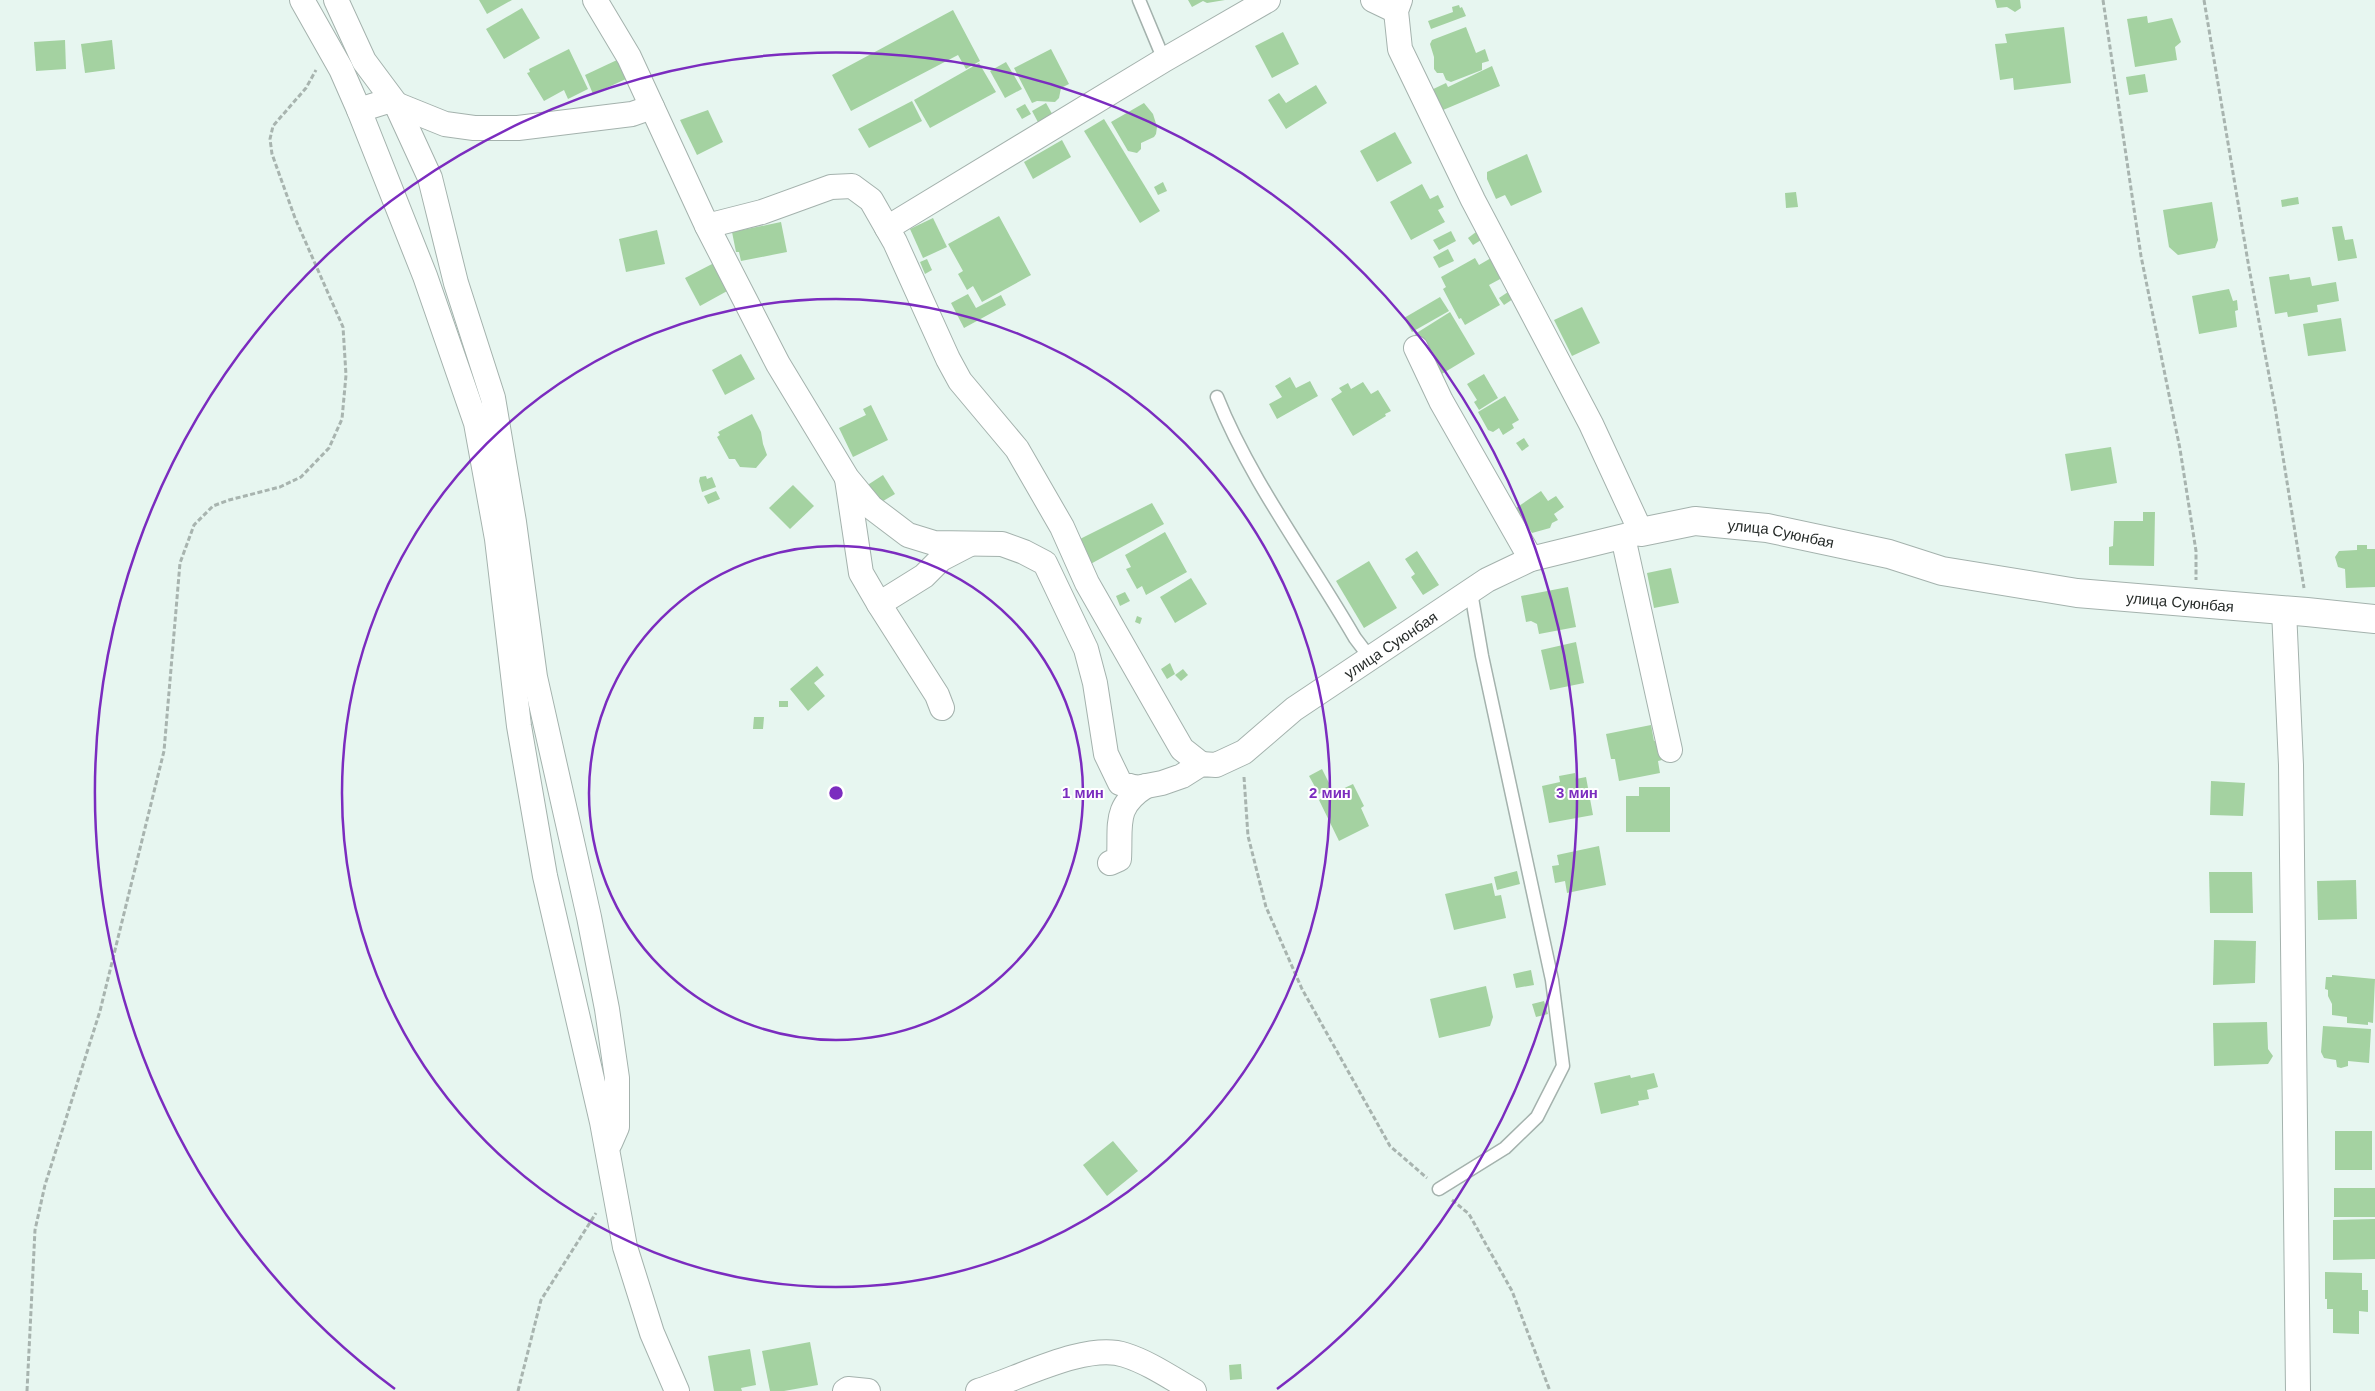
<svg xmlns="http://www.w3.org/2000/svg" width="2375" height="1391" viewBox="0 0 2375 1391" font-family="Arial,sans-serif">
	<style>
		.building { fill: #a4d2a1 }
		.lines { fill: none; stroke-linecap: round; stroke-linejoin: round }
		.lane-casing { stroke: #a4b2ad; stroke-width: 15 }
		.street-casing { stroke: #a4b2ad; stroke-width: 26 }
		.secondary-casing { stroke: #a4b2ad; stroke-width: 30 }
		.path { stroke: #a8b4af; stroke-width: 3; stroke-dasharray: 5 2.5; stroke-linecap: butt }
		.lane { stroke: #fff; stroke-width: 12 }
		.street { stroke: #fff; stroke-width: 24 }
		.secondary { stroke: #fff; stroke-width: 28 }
		.ring { fill: none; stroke: #7b2cbf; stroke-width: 2.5 }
		.labels { text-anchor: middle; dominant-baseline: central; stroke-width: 4; stroke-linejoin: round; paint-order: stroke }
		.street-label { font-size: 15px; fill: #272c2a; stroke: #fff }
		.centre { fill: #7b2cbf; stroke: #fff; stroke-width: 2.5 }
		.ring-label { font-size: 15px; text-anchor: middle; font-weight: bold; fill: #7b2cbf; stroke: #fff; stroke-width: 4; stroke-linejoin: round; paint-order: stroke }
	</style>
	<rect width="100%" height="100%" fill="#e7f6f0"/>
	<g class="building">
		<path d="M479 0H512L487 14Z"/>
		<path d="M1188 0H1225L1207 3 1203 1 1192 7Z"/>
		<path d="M1995 0H2020L2021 8 2015 12 2007 7 1997 8Z"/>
		<path d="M1459 5 1460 8 1462 7 1466 16 1431 29 1428 21 1453 12 1452 7Z"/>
		<path d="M522 8 540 38 504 59 486 29Z"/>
		<path d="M953 10 980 61 966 69 958 55 851 111 832 75Z"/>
		<path d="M2147 16 2148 23 2172 18 2181 42 2175 47 2177 60 2135 67 2127 19Z"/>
		<path d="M1466 27 1476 53 1485 49 1489 61 1482 63V70L1451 82 1446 80 1443 73H1437L1434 69V57L1430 44 1432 40Z"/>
		<path d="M2064 27 2071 83 2014 90 2013 78 2000 80 1995 44 2007 43 2005 34Z"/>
		<path d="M1283 32 1299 64 1272 78 1255 46Z"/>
		<path d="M65 40 66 69 36 71 34 42Z"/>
		<path d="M112 40 115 69 85 73 81 44Z"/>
		<path d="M569 49 588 89 568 99 564 90 544 101 527 73 530 72 529 69Z"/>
		<path d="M1051 49 1069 84 1061 88 1059 98 1055 102 1037 101 1032 103 1014 68Z"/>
		<path d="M617 60 626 79 593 94 585 75Z"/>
		<path d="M1006 62 1022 89 1005 98 990 71Z"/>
		<path d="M979 63 996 92 930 128 914 100Z"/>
		<path d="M1492 66 1500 86 1436 113 1427 92 1446 83 1448 87Z"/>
		<path d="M2145 74 2148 92 2129 95 2126 77Z"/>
		<path d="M1316 85 1327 103 1286 129 1268 100 1279 93 1286 103Z"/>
		<path d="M912 101 922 121 869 148 858 129Z"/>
		<path d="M1046 103 1055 119 1040 126 1032 111Z"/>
		<path d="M1144 103 1153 114 1157 127 1156 134 1154 137 1141 143V149L1137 153 1128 151 1111 122Z"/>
		<path d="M1025 104 1031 114 1022 119 1016 109Z"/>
		<path d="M708 110 723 142 697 155 680 120Z"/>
		<path d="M1104 119 1160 211 1140 223 1084 131Z"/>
		<path d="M1395 132 1412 163 1377 182 1360 151Z"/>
		<path d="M1062 140 1071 157 1033 179 1024 162Z"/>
		<path d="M1527 154 1542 192 1511 206 1505 195 1496 199 1487 179V172Z"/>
		<path d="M1163 182 1167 191 1158 195 1154 187Z"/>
		<path d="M1422 184 1430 199 1438 195 1444 207 1438 210 1445 222 1411 240 1390 202Z"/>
		<path d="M1796 192 1798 207 1786 208 1785 193Z"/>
		<path d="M2298 197 2299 204 2282 207 2281 200Z"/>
		<path d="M2212 202 2218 240 2215 248 2178 255 2169 247 2163 210Z"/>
		<path d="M999 216 1031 275 982 302 973 286 967 290 958 274 963 271 948 244Z"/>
		<path d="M933 218 947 247 923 258 910 229Z"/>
		<path d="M781 222 787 252 741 261 739 252H736L732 232Z"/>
		<path d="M2342 226 2345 240 2353 239 2357 258 2338 261 2332 227Z"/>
		<path d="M657 230 665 264 626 272 619 239Z"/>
		<path d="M1451 231 1456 241 1439 250 1433 240Z"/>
		<path d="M1476 232 1481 240 1473 245 1468 238Z"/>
		<path d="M1448 249 1454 261 1439 268 1433 257Z"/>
		<path d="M1475 258 1479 265 1491 258 1502 278 1489 285 1500 305 1465 325 1461 318 1459 319 1443 289 1446 287 1441 277Z"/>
		<path d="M927 259 932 270 925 274 920 262Z"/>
		<path d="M714 263 729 290 700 306 685 278Z"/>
		<path d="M2289 274 2290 280 2310 277 2312 286 2336 282 2339 301 2317 305 2318 312 2288 317 2287 312 2275 314 2269 277Z"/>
		<path d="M2229 289 2233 301 2237 300 2238 310 2235 311 2237 327 2199 334 2192 296Z"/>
		<path d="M1508 292 1513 299 1504 305 1499 298Z"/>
		<path d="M968 294 976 308 1001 295 1006 305 964 328 951 303Z"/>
		<path d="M1440 297 1449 311 1412 332 1404 318Z"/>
		<path d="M1582 307 1600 343 1572 356 1554 320Z"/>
		<path d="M1450 312 1475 354 1440 375 1415 334Z"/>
		<path d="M2341 318 2346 351 2308 356 2303 324Z"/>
		<path d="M741 354 755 379 725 395 712 370Z"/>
		<path d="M1484 374 1498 398 1479 410 1474 402 1477 400 1467 384Z"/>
		<path d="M1290 377 1296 388 1310 381 1318 396 1277 419 1269 404 1282 397 1275 386Z"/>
		<path d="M1363 382 1371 394 1378 390 1391 411 1385 414 1386 416 1353 436 1331 399 1342 392 1339 388 1348 383 1351 389Z"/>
		<path d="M1505 396 1519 420 1512 424 1514 428 1503 435 1499 428 1493 432 1488 430 1478 412Z"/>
		<path d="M871 405 888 440 853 457 839 428 866 415 863 409Z"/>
		<path d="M752 414 761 432 763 444 767 455 756 468 740 467 735 459H729L717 437 720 435 718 432Z"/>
		<path d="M1524 438 1529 446 1522 451 1516 443Z"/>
		<path d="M2111 447 2117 483 2071 491 2065 454Z"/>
		<path d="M883 475 895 494 878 504 866 486Z"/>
		<path d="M706 476 707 479 712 477 716 487 702 492 699 481 700 477Z"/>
		<path d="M793 485 814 506 790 529 769 508Z"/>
		<path d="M716 491 720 499 708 504 704 496Z"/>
		<path d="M1541 491 1548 501 1556 496 1564 507 1554 514 1558 520 1552 523 1550 528 1532 533 1516 508Z"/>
		<path d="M1152 503 1164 524 1085 567 1072 543Z"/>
		<path d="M2143 512H2155L2154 566 2109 565V547L2113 546 2114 521H2143Z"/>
		<path d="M1165 532 1187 572 1146 595 1142 586 1137 589 1126 569 1131 567 1125 555Z"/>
		<path d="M2357 545H2367V549H2375V587L2346 588 2345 569 2338 567 2335 557 2339 551 2357 550Z"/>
		<path d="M1417 551 1439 585 1423 595 1411 577 1415 574 1405 559Z"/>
		<path d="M1369 561 1397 608 1364 628 1336 581Z"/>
		<path d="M1671 568 1679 603 1654 608 1647 573Z"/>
		<path d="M1191 578 1207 604 1175 623 1160 597Z"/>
		<path d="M1568 587 1576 627 1539 634 1537 624 1531 621 1526 622 1521 596Z"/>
		<path d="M1125 592 1130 601 1120 606 1116 596Z"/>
		<path d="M1137 616 1142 618 1140 624 1135 622Z"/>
		<path d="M1576 642 1584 683 1550 690 1541 650Z"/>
		<path d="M1170 663 1175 674 1167 679 1161 669Z"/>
		<path d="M817 666 824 675 814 683 825 696 808 711 790 689Z"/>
		<path d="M1183 669 1188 675 1181 681 1175 675Z"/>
		<rect x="779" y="701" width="9" height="6"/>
		<path d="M754 717H764L763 729H753Z"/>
		<path d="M1651 725 1654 741 1658 740 1662 760 1658 761 1660 773 1619 781 1615 759H1611L1606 734Z"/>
		<path d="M1322 769 1331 787 1319 794 1309 776Z"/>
		<path d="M1575 773 1576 779 1586 777 1593 815 1549 823 1542 786 1560 782 1559 776Z"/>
		<path d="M2211 781 2245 783 2243 816 2210 815Z"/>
		<path d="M1353 784 1364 806 1361 808 1369 826 1339 841 1319 800Z"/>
		<path d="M1639 787H1670V832H1626V796H1639Z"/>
		<path d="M1599 846 1606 885 1567 893 1565 881 1555 883 1552 866 1559 865 1557 855Z"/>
		<path d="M1517 871 1520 884 1497 890 1494 877Z"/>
		<path d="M2209 872H2252L2253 913H2210Z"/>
		<path d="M2356 880 2357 919 2318 920 2317 881Z"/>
		<path d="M1492 883 1495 896 1501 895 1506 918 1454 930 1445 894Z"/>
		<path d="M2214 940 2256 941 2255 983 2213 985Z"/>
		<path d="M1531 970 1534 985 1516 988 1513 974Z"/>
		<path d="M2332 975 2375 979 2373 1023 2368 1022V1025L2347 1023V1017L2332 1015V1004L2328 996V990L2325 989 2326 977H2332Z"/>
		<path d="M1486 986 1493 1017 1490 1026 1439 1038 1430 999Z"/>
		<path d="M1544 1001 1548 1014 1536 1017 1532 1004Z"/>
		<path d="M2267 1022 2268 1049 2273 1056 2268 1064 2214 1066 2213 1023Z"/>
		<path d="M2323 1026 2371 1029 2369 1063 2348 1061V1066L2341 1068 2337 1067 2336 1060 2324 1058 2321 1052Z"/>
		<path d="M1654 1073 1658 1087 1647 1090 1649 1099 1638 1101 1639 1105 1601 1114 1594 1083 1630 1075 1631 1078Z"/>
		<rect x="2335" y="1131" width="37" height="39"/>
		<path d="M1113 1141 1138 1171 1107 1196 1083 1165Z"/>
		<rect x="2334" y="1188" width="41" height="29"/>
		<path d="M2375 1219V1259L2333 1260V1220Z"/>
		<path d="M2325 1272 2362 1273V1290H2368V1312L2359 1311V1334L2333 1333V1309H2327V1299H2325Z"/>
		<path d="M810 1342 818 1385 784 1391H770L762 1351Z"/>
		<path d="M750 1349 756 1385 741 1388 742 1391H714L708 1356Z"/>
		<path d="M1241 1364 1242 1379 1230 1380 1229 1365Z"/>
	</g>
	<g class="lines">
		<defs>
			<g id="lane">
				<path d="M1139 0 1164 60"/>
				<path d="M1217 397C1250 480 1310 560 1355 638L1371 659"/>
				<path d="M1439 1189 1505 1148 1537 1117 1563 1066 1552 980 1482 656 1471 592"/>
			</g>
			<g id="street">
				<path d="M302 0 341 69 359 110 425 276 476 423 497 539 519 726 545 876 602 1122 625 1247 652 1333 677 1391"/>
				<path d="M336 0 364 61 396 104 430 178 456 283 493 398 514 522 535 677 589 917 607 1009 617 1078V1127L610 1143"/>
				<path d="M595 0 629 57 707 226 762 212 831 187 852 186 871 200 895 242 948 359 960 381 1017 449 1062 527 1087 583 1163 716 1182 749 1201 764"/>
				<path d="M1373 0 1396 11"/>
				<path d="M359 110 388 101 445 124 474 128H518L632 114 652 107"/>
				<path id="s1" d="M707 226 778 364 847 478 871 507 908 535 934 543 1002 544 1024 552 1045 563 1086 649 1095 683 1106 754 1120 783 1136 788 1162 783 1182 776 1201 764 1216 765 1244 752 1294 709 1487 580 1531 559 1641 532 1591 424 1473 200 1400 49 1396 11 1400 0"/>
				<path d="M887 228 1164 60 1268 0"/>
				<path d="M1416 348 1441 401 1531 559"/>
				<path d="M847 479 861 573 879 604 937 695 942 708"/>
				<path d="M1623 537 1670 750"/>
				<path d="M879 604 924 576 941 559 968 545"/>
				<path d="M2284 610 2291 765 2298 1391"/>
				<path d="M1110 863 1119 859C1121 824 1113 807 1146 786"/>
				<path d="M845 1391 848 1389 868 1391"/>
				<path d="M978 1391C1018 1379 1086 1342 1125 1355 1150 1363 1171 1378 1194 1391"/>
			</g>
			<g id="secondary">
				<path id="s2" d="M1641 532 1695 521 1767 528 1889 554 1942 571 2077 593 2307 612 2375 619"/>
			</g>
		</defs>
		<use href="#lane" class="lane-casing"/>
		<use href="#street" class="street-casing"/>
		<use href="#secondary" class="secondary-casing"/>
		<g class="path">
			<path d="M2103 0 2141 256 2180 449 2196 551V580"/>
			<path d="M2204 0 2249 268 2275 407 2304 588"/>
			<path d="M1244 777 1248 836 1266 907 1302 989 1390 1146 1427 1178"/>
			<path d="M1452 1200 1469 1214 1512 1291 1550 1391"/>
			<path d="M27 1391 35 1230 45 1185 100 1011 164 751 180 563 194 525 213 506 229 500 280 487 301 477 329 448 342 419 346 375 343 327 295 218 272 154 270 139 273 126 306 88 316 70"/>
			<path d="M518 1391 541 1300 596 1213"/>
		</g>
		<use href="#lane" class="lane"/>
		<use href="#street" class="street"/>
		<use href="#secondary" class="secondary"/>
	</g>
	<g class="ring">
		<circle cx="836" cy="793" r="247"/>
		<circle cx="836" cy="793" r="494"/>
		<path d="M395 1389A741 741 0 1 1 1277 1389"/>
	</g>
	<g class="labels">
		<g class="street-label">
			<text stroke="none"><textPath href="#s2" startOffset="142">улица Суюнбая</textPath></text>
			<text stroke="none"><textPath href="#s2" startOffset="548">улица Суюнбая</textPath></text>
			<text stroke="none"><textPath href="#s1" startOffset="1064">улица Суюнбая</textPath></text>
		</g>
	</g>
	<circle cx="836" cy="793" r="8" class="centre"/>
	<g class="ring-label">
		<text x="1083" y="798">1 мин</text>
		<text x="1330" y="798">2 мин</text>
		<text x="1577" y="798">3 мин</text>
	</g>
</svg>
